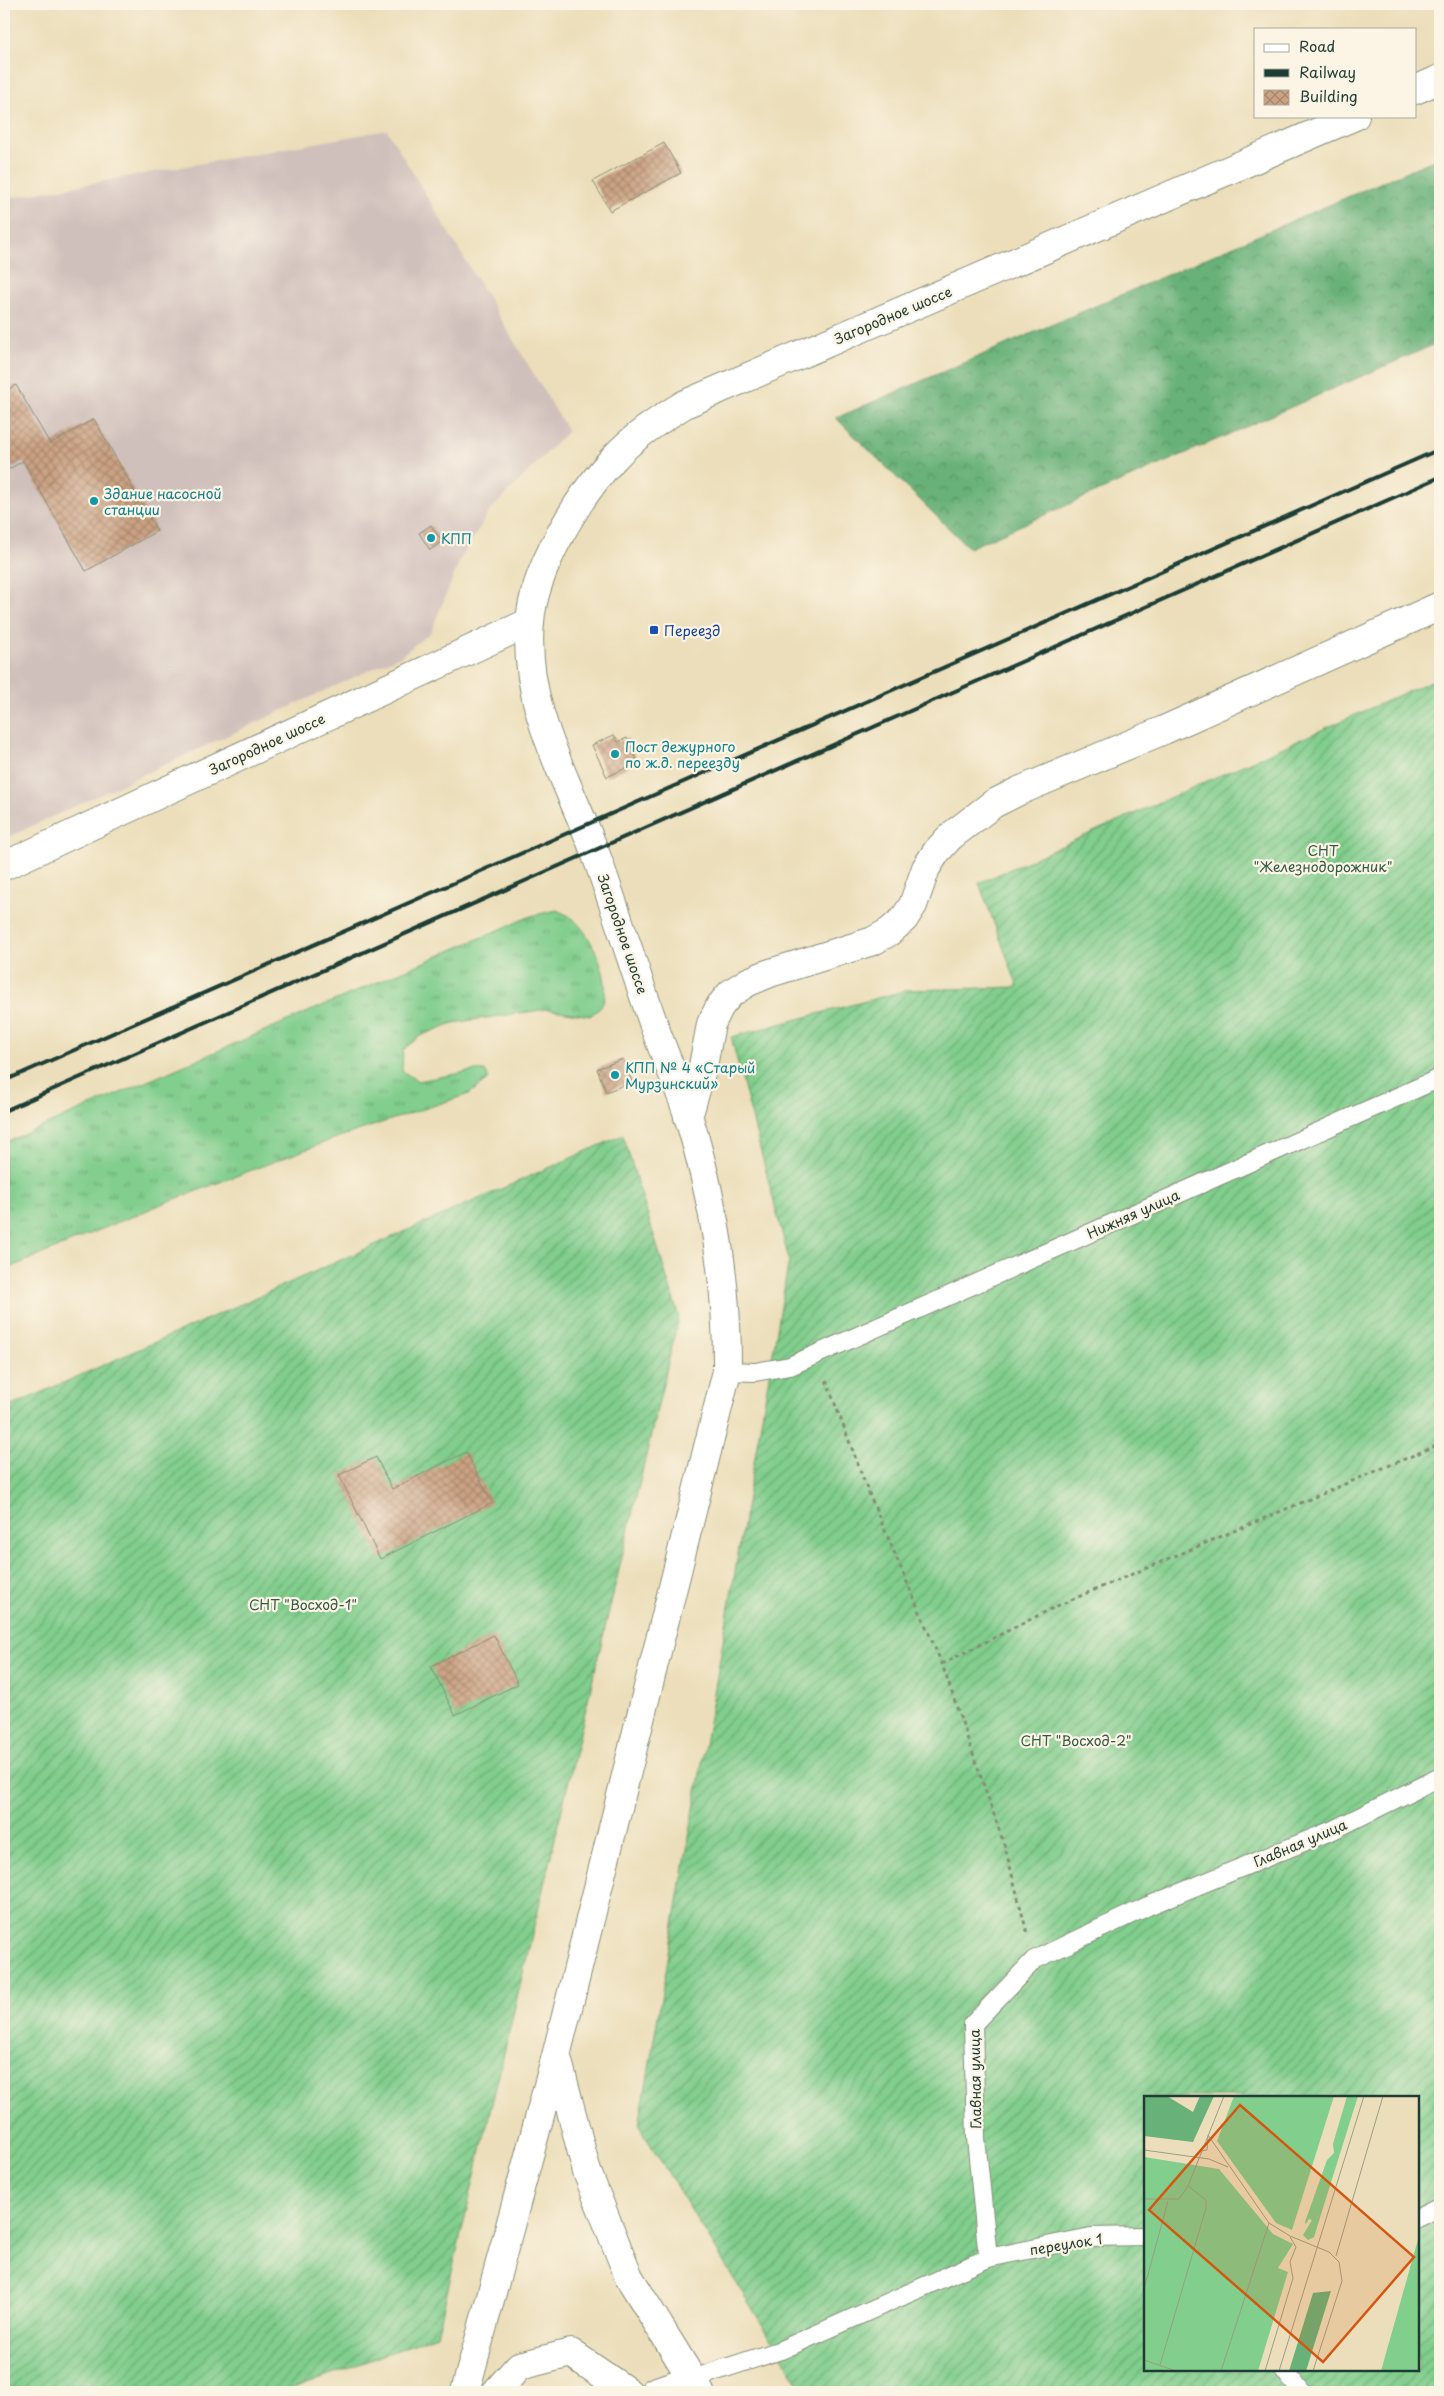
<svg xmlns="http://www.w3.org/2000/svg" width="1444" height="2396" viewBox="0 0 1444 2396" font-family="'Playpen Sans',sans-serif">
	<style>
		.industrial { fill: #d0c0bc }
		.grass { fill: url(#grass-tufts); stroke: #508660 }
		.forest { fill: url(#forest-crowns); stroke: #447756 }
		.garden { fill: url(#garden-furrows); stroke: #508660; fill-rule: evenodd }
		.building { fill: url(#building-cross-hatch) }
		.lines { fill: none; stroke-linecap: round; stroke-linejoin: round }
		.service-casing { stroke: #868e77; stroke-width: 20 }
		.minor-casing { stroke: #868e77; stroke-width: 30 }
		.tertiary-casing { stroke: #868e77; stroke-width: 30 }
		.path { stroke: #868e77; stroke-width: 3; stroke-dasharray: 4 4; stroke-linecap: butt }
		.service { stroke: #fff; stroke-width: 18 }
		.minor { stroke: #fff; stroke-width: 28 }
		.tertiary { stroke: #fff; stroke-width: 28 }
		.rail { stroke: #1f3d34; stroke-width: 4 }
		.culture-dot { fill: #0f9aa8; stroke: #fcf5e5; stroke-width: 2 }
		.transit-dot { fill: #1a4fb4; stroke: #fcf5e5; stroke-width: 2 }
		.labels { text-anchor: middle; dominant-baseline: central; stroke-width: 4.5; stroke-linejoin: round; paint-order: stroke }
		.street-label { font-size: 14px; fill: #1f3d34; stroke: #fcf5e5 }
		.culture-label { font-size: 14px; fill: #0d838f; stroke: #fcf5e5; text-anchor: start }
		.transit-label { font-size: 14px; fill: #164399; stroke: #fcf5e5; text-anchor: start }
		.park-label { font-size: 14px; fill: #335a46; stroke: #fcf5e5 }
		.inset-road { fill: none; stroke: #9a9e84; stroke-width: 1 }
		.view { fill: #d45610; fill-opacity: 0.15; stroke: #d45610; stroke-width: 2.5 }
		.inset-edge { fill: none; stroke: #1f3d34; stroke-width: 2.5 }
	</style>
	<defs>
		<pattern id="grass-tufts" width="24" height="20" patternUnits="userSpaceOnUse" patternTransform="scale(1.25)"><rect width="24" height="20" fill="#81ce8d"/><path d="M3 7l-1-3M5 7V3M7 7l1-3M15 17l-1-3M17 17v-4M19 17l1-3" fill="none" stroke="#69a874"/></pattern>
		<pattern id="forest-crowns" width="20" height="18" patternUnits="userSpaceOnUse" patternTransform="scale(1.25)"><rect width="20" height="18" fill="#68b178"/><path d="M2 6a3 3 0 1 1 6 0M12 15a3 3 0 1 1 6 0" fill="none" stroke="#559163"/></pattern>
		<pattern id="garden-furrows" width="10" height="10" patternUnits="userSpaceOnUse" patternTransform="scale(1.25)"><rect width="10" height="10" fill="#81ce8d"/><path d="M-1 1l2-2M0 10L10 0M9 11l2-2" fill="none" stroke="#69a874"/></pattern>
		<pattern id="building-cross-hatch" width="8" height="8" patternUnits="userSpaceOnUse" patternTransform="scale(1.25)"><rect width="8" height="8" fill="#cca283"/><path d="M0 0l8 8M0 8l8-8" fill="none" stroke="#a5856c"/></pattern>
	</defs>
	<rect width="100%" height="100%" fill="#fcf5e5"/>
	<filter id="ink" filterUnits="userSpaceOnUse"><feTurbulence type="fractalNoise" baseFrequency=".02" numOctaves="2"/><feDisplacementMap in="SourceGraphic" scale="10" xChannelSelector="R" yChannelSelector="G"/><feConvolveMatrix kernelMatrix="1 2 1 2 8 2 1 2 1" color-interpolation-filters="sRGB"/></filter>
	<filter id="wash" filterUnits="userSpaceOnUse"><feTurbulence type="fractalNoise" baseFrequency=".0096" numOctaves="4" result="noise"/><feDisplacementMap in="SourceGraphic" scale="20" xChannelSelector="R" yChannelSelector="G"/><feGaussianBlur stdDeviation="1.12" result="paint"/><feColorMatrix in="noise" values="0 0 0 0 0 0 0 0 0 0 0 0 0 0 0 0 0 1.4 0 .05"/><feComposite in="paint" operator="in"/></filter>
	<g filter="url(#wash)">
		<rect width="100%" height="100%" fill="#ecdeba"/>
		<path class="industrial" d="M387 130 568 431 489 512 461 558 431 632 402 655 4 839V199Z"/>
		<path class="grass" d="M557 910C562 913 569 915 573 919 592 935 612 979 603 1003 601 1008 594 1013 590 1016L547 1009 453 1023 420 1036 403 1050 402 1071 418 1081 472 1071H485L489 1079 469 1094 339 1137 162 1204 4 1270V1143L531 916Z"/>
		<path class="forest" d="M1440 157V342L969 548 836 418Z"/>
		<g class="garden">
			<path d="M1440 677V2392H804L639 2126 789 1260 731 1037 907 990 1018 987 979 883ZM1145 2097H1418V2370H1145Z"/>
			<path d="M623 1135 679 1317 437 2335 283 2392H4V1409Z"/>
		</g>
		<g id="blocks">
			<g class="building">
				<path d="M664 143 681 173 610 211 593 181Z"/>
				<path d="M16 385 50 444 94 419 157 531 86 571 23 461 4 472V392Z"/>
				<path d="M431 525 442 542 430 550 419 533Z"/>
				<path d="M614 735 618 742 627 738 638 762 607 777 592 745Z"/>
				<path d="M623 1059 632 1082 606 1092 597 1069Z"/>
				<path d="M466 1452 492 1503 380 1559 339 1475 376 1457 392 1489Z"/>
				<path d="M494 1635 518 1684 455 1715 431 1666Z"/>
			</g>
		</g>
	</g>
	<g filter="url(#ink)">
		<use href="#blocks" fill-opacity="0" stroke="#868e77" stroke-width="1"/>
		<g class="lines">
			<defs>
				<g id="service">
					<path d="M727 1371 755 1372 790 1366 1440 1078"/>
					<path d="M1418 2218 1440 2207"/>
					<path d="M988 2258 1091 2237 1145 2236"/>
					<path d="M1284 2370 1301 2392"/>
					<path d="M692 2379 781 2350 988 2258 976 2138 973 2024 1034 1960 1148 1906 1333 1830 1440 1777"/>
				</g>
				<g id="minor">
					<path d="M4 866 530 622"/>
					<path d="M688 1117 703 1066 711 1024 720 1006 731 993 748 982 770 973 873 941 889 932 904 919 913 905 926 868 937 851 951 836 993 804 1019 791 1164 730 1440 606"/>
				</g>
				<g id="tertiary">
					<path d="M1415 90 1440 79"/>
					<path d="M557 2057 587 2172 629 2277 700 2392"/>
					<path d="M465 2392 556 2056 727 1371C728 1282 714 1200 688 1115 679 1087 666 1059 656 1031 635 972 617 913 596 855 568 780 522 706 530 622 534 569 578 497 613 459 634 436 659 420 685 404L1355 116"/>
					<path d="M496 2392 519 2366 571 2353 628 2392"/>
					<path d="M654 2392 692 2379"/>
				</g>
			</defs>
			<use href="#service" class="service-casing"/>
			<use href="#minor" class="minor-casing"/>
			<use href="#tertiary" class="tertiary-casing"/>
			<g class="path">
				<path d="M826 1380 868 1491 942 1664 1005 1847 1027 1933"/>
				<path d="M942 1664 1059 1605 1440 1444"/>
			</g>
			<use href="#service" class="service"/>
			<use href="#minor" class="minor"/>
			<use href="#tertiary" class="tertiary"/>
			<g class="rail">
				<path d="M4 1081 1440 449"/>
				<path d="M4 1111 1440 477"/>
			</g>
		</g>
	</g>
	<g class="culture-dot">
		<circle cx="94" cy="501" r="5"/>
		<circle cx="431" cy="538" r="5"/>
		<circle cx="615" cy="754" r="5"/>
		<circle cx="615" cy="1075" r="5"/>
	</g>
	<rect class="transit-dot" x="649" y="625" width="10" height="10" rx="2.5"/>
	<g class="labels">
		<g class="street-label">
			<text transform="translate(893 315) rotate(-23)">Загородное шоссе</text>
			<text transform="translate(267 744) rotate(-25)">Загородное шоссе</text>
			<text transform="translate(623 934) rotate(71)">Загородное шоссе</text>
			<text transform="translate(1133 1214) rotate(-24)">Нижняя улица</text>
			<text transform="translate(1300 1843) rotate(-23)">Главная улица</text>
			<text transform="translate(975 2079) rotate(-91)">Главная улица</text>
			<text transform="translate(1066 2244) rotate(-9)">переулок 1</text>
		</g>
		<g class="culture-label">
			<text x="104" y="493">Здание насосной<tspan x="104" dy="16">станции</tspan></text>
			<text x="441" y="538">КПП</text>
			<text x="625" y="746">Пост дежурного<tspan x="625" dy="16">по ж.д. переезду</tspan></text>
			<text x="625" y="1067">КПП № 4 «Старый<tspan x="625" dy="16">Мурзинский»</tspan></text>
		</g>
		<g class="transit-label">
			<text x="664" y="630">Переезд</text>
		</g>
		<g class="park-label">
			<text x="1323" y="850">СНТ<tspan x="1323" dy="16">"Железнодорожник"</tspan></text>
			<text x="303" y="1604">СНТ "Восход-1"</text>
			<text x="1076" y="1740">СНТ "Восход-2"</text>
		</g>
	</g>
	<g transform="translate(1144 2096)">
		<rect width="275" height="275" fill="#ecdeba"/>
		<path d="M203 0H214L170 141 164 144 159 139 168 124 165 123 162 128 161 126 183 64 190 57 189 48Z" fill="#81ce8d"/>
		<path d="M0 0H23L49 16 56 0H70L49 46 0 40ZM187 195 162 275H145L169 197Z" fill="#68b178"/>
		<path d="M275 140V275H237Z" fill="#81ce8d"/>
		<path d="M90 0H190L148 134 132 127 73 45ZM0 61 75 73 129 138 149 148 134 172 144 176 114 275H0Z" fill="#81ce8d"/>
		<path class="inset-road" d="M64 39 125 127 146 140 185 156 195 166 198 185 169 275M0 54 65 63 84 71M56 55 63 54 64 40M0 103H35L44 90M192 160 239 0M0 193 24 105M0 264 32 275M16 269 62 112V104L44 90 80 0M77 275 125 127M121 275 149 182 146 166 152 151 146 141M135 275 220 0"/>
		<path class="view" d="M96 9 270 161 179 266 5 114Z"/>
		<rect width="275" height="275" class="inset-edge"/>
	</g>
	<rect width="1444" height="2396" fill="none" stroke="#fcf5e5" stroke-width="20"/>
	<rect x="1254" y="28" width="162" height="90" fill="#fcf5e5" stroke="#a4ab9e"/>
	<rect x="1264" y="44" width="25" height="8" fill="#ffffff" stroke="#a4ab9e"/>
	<text x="1299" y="52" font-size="15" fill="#1f3d34">Road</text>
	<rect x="1264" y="69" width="25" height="8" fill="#1f3d34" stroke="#a4ab9e"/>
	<text x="1299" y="78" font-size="15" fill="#1f3d34">Railway</text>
	<rect x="1264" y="90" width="25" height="15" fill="url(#building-cross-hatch)" stroke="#a4ab9e"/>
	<text x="1299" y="102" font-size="15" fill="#1f3d34">Building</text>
</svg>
